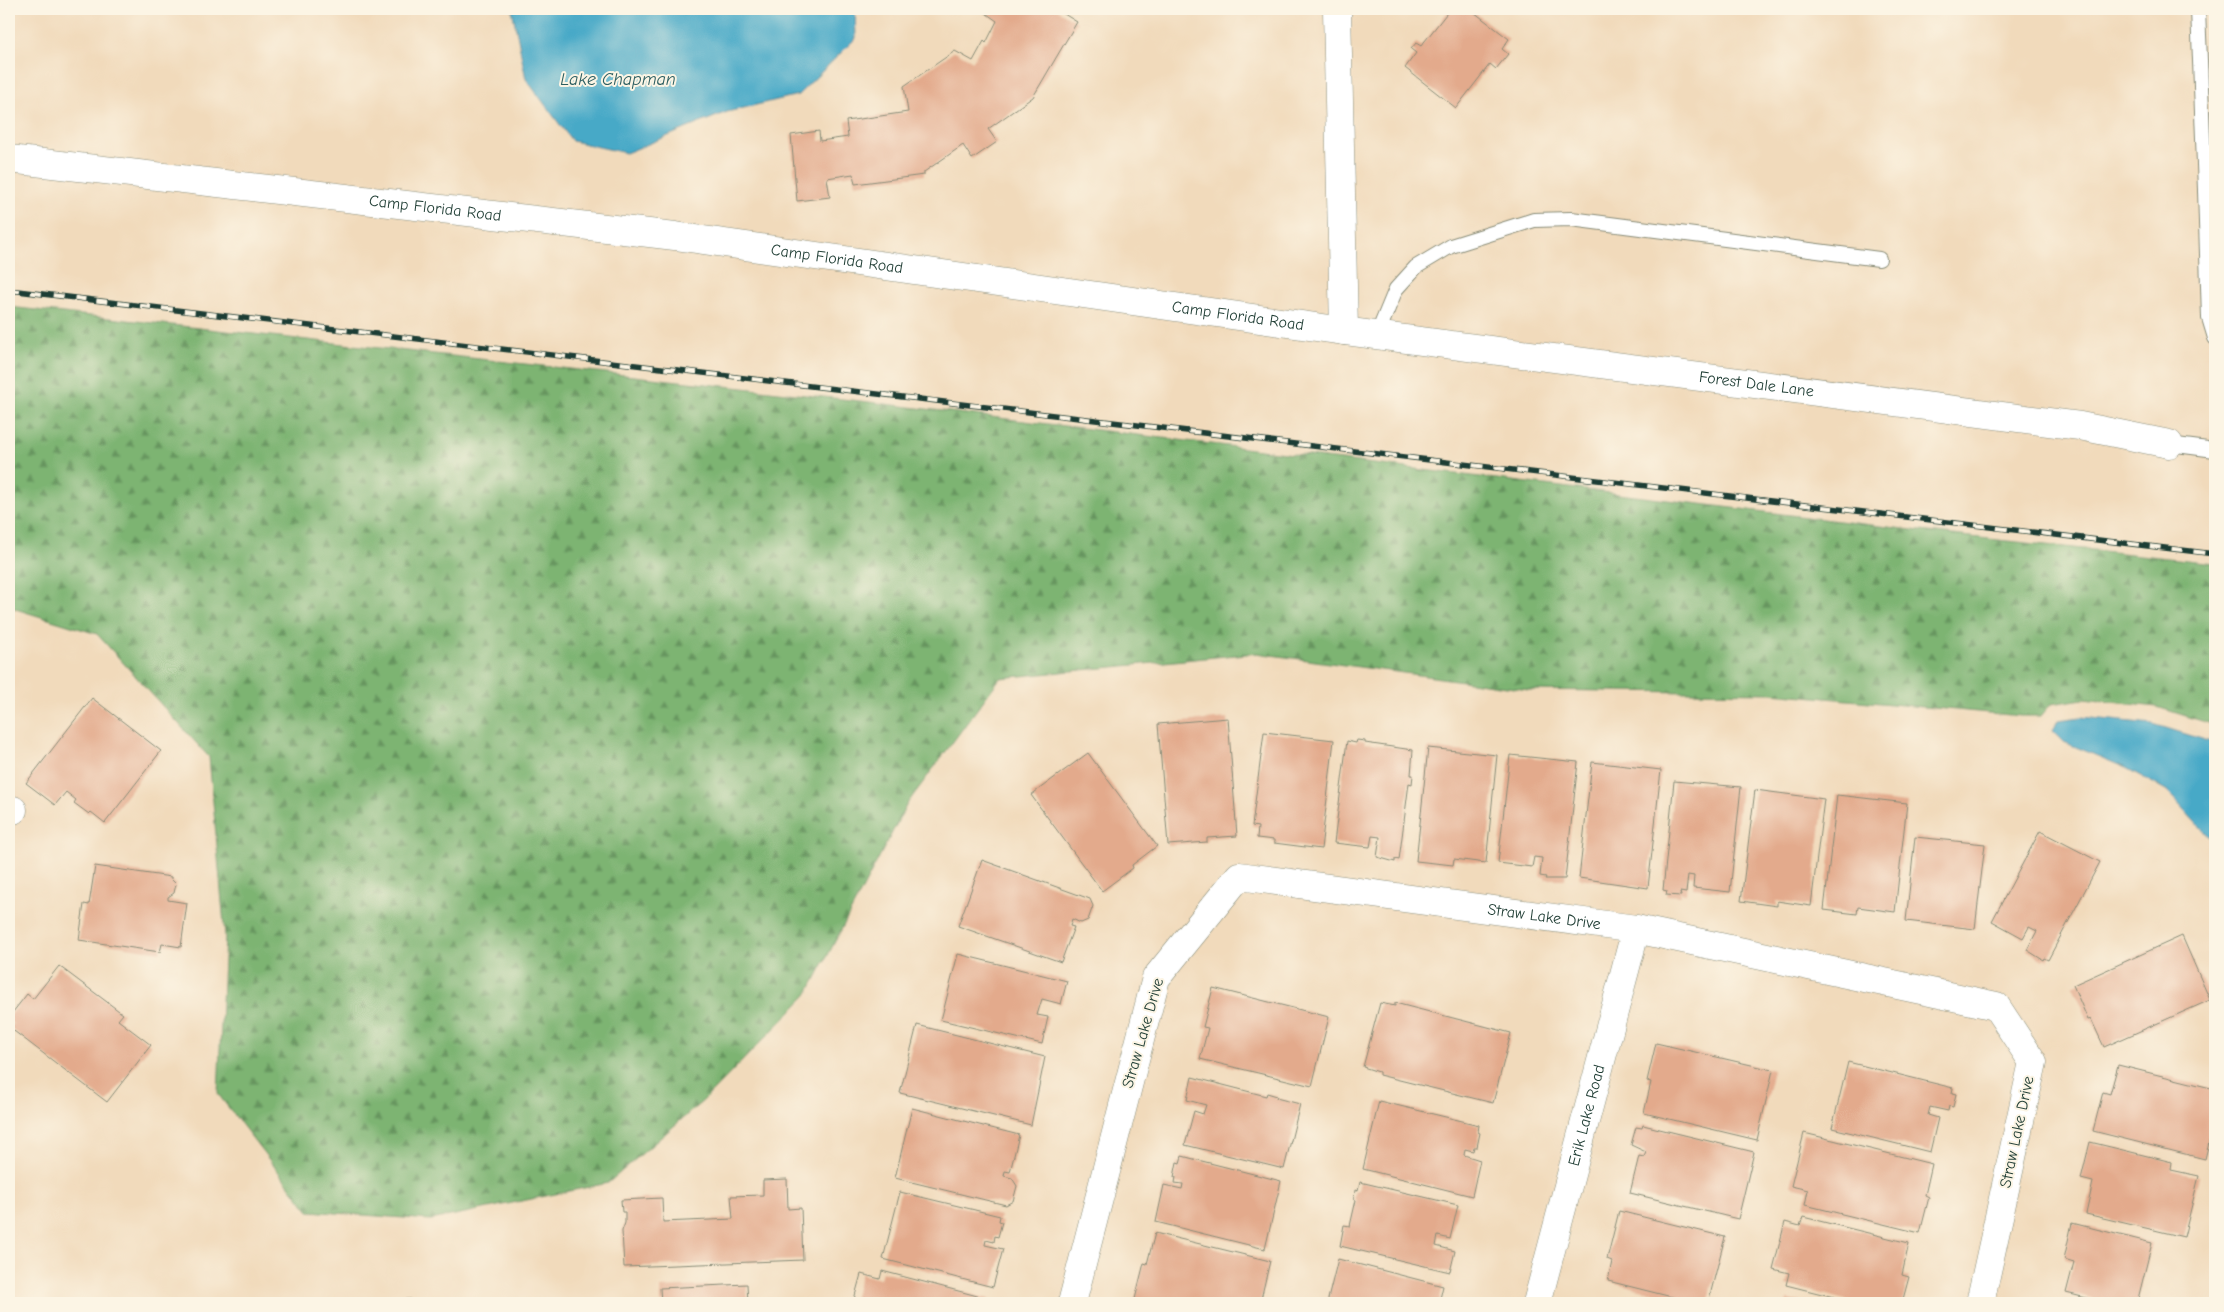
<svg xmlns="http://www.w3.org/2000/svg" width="2224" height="1312" viewBox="0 0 2224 1312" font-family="'Comic Neue',sans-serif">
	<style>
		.forest { fill: url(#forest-firs); stroke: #4e7853 }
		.water { fill: #47a9c7; stroke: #33737e }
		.building { fill: #e3aa8c }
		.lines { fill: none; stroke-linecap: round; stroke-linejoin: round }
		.service-casing { stroke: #888c78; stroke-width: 16 }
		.minor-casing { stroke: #888c78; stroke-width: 29 }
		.service { stroke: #fff; stroke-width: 14 }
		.minor { stroke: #fff; stroke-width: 28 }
		.rail-casing { stroke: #1f3d34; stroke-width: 5.5 }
		.rail { stroke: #fcf5e5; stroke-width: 4; stroke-dasharray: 11; stroke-linecap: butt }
		.labels { text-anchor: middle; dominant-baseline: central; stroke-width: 4; stroke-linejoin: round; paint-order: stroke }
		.street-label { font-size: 16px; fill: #1f3d34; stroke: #fcf5e5 }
		.water-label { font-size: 18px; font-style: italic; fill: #2b5d60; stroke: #fcf5e5 }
	</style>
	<defs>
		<pattern id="forest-firs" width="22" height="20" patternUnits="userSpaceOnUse" patternTransform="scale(1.25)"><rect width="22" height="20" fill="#7db472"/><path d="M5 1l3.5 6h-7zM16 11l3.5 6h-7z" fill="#66945e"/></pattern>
	</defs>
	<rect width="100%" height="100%" fill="#fcf5e5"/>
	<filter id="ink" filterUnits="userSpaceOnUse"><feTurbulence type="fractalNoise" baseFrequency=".02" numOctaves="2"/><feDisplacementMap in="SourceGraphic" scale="10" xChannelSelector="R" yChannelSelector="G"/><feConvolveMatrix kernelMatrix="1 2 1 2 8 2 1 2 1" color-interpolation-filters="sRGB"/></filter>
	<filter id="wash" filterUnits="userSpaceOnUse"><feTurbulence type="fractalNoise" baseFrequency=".0096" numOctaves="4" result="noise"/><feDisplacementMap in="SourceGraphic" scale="20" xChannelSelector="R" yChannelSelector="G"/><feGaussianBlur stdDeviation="1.12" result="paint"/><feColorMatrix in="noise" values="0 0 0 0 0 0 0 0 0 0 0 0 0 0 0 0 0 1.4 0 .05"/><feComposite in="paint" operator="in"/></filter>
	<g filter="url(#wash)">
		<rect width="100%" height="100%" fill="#f1dabb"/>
		<path class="forest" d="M9 307 869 402 1961 536 2215 563V725L2157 707 2083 699 2051 704 2041 716H2021L1772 693 1529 690 1256 653 1000 678 907 804 807 995 704 1100 608 1183 431 1220 309 1211 218 1094 225 936 209 757 97 634 9 607Z"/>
		<g class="water">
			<path d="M512 9H855L856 38 798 95 727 112 626 153 572 141 526 79Z"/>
			<path d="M2081 717 2153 724 2215 743V844L2166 790 2126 768 2064 742 2053 731 2058 720Z"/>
		</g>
		<g id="blocks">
			<g class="building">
				<path d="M980 9H1056L1077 22 1033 97 988 129 997 142 972 159 963 145 924 172V175L855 184 853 174 827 178 830 197 797 201 791 135 819 131 820 141 848 137 846 121 908 112 904 86 955 51 973 61 984 41 986 43 997 21Z"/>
				<path d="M1450 9H1470L1509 39 1502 49 1508 54 1496 69 1490 64 1456 108 1405 68 1416 53 1411 49 1416 43 1421 46Z"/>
				<path d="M92 698 161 751 105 823 91 812 89 814 74 803 76 800 66 792 55 805 26 783Z"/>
				<path d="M1228 718 1237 836 1207 838V842L1168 845 1158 724Z"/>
				<path d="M1264 732 1334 740 1321 849 1274 843V840L1257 838 1258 827 1252 826Z"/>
				<path d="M1357 740 1365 741V743L1413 750 1411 775H1413L1412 784 1409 783 1399 860 1395 859V862L1377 857 1380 837 1372 836 1370 847 1334 843 1347 741 1356 743Z"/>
				<path d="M1428 748 1497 755 1486 863 1454 859 1453 865 1416 861Z"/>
				<path d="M1088 753 1157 846 1132 865 1133 868 1102 891 1031 795Z"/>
				<path d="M1510 755 1578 762 1565 879H1545L1546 877 1540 876 1542 858 1534 857 1532 867 1498 863Z"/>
				<path d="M1592 762 1661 770 1648 888 1579 878Z"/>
				<path d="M1674 781 1741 787 1730 892 1693 888 1694 876 1688 875 1686 893 1680 892 1681 896 1666 895 1667 891 1663 890Z"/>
				<path d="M1755 790 1824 799 1811 906 1777 901V906L1741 901Z"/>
				<path d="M1837 795 1907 803 1895 912 1858 907 1857 914 1824 910Z"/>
				<path d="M2040 831 2100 862 2048 960 2044 958 2043 960 2027 950 2037 931 2029 927 2023 938 1992 921Z"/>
				<path d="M1915 837 1985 844 1975 929 1906 921Z"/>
				<path d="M982 860 1090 899 1093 906 1088 920 1081 923 1072 919 1070 926 1074 927 1061 962 958 926Z"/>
				<path d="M95 866 171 877V879L176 884 174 893 168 897V900L187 903 181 947 162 944 160 952 79 940 84 904 89 905Z"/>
				<path d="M2182 936 2210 1000 2104 1047 2091 1019 2088 1020 2073 985Z"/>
				<path d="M958 954 1067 981 1061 1004 1042 999 1037 1015 1048 1017 1042 1044 941 1020Z"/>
				<path d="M59 966 123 1014 118 1020 151 1045 107 1102 10 1028 13 1024 9 1021V1017L27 994 33 999Z"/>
				<path d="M1213 988 1329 1017 1312 1086 1200 1059 1208 1028 1203 1027Z"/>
				<path d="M1380 1003 1395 1006V1003L1511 1033 1493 1103 1379 1075V1072L1363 1067Z"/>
				<path d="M917 1025 1045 1057 1031 1125 900 1093Z"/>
				<path d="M1656 1043 1773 1070 1757 1140 1644 1113 1651 1082 1647 1081Z"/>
				<path d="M1848 1062 1953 1088 1952 1093 1956 1094 1953 1107 1949 1106 1948 1111 1930 1107 1928 1115 1938 1118 1930 1152 1832 1128Z"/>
				<path d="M2118 1065 2215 1089V1118L2205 1159 2093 1131 2103 1092 2110 1094Z"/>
				<path d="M1192 1077 1266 1096 1267 1093 1277 1096 1276 1098 1300 1104 1284 1169 1185 1145 1194 1111 1203 1114 1206 1105 1187 1100Z"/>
				<path d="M1379 1101 1479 1125 1478 1132 1480 1133 1477 1147H1474L1473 1151 1465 1149 1464 1155 1480 1160 1472 1196 1363 1169Z"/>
				<path d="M912 1108 1019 1135 1010 1172 1005 1171 1004 1176 1012 1178 1017 1186 1013 1201 1006 1205 895 1178Z"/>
				<path d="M1643 1125 1754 1152 1738 1219 1630 1193 1639 1156 1644 1157 1646 1152 1631 1145 1636 1127 1642 1128Z"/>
				<path d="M1804 1133 1932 1164 1925 1195 1929 1197 1920 1233 1805 1205 1808 1190 1791 1186Z"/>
				<path d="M2090 1142 2172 1162 2171 1170 2199 1176 2184 1237 2086 1214 2093 1182 2081 1179Z"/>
				<path d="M1182 1156 1281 1181 1265 1249 1156 1222 1164 1185 1182 1189 1183 1184 1175 1183 1176 1177H1174L1177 1162 1180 1163Z"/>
				<path d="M787 1179 788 1209 801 1208 803 1260 624 1267 622 1231 625 1223V1212H622L621 1200 662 1198 663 1222 733 1219 731 1196 763 1195V1180Z"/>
				<path d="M1360 1182 1458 1205 1450 1239 1438 1236 1436 1246 1455 1251 1450 1272 1340 1246 1344 1225 1350 1226 1356 1200 1354 1199 1355 1190 1358 1191Z"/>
				<path d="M900 1192 1000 1216 999 1221 1002 1222 998 1237 995 1236 994 1242 986 1240 985 1245 1003 1249 993 1287 883 1259Z"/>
				<path d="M1619 1211 1725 1237 1708 1303H1696L1608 1281 1612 1261 1607 1259Z"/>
				<path d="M1803 1217 1909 1243 1902 1275 1909 1277 1902 1303H1858L1786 1285 1789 1273 1773 1269 1785 1222 1800 1226Z"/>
				<path d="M2072 1223 2152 1243 2137 1303H2107L2066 1293 2074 1262 2064 1259Z"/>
				<path d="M1155 1233 1270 1261 1260 1303H1134L1144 1263 1147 1264Z"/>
				<path d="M1338 1259 1443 1286 1439 1303H1327Z"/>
				<path d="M882 1271 989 1299 988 1303H853L861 1274 880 1279Z"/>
				<path d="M747 1284 748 1303H661L660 1288Z"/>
				<path d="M411 1299V1303H346V1302Z"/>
				<path d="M1788 1300 1801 1302V1303H1787Z"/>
			</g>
		</g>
	</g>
	<g filter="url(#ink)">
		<use href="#blocks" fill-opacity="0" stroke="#888c78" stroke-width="1"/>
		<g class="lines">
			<defs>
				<g id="service">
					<path d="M2198 9 2205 190 2215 194"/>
					<path d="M2205 190 2209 318 2215 338"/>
					<path d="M1377 335 1396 289 1416 267 1451 246 1534 220 1571 219 1879 259"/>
					<path d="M2169 444 2215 450"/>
				</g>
				<g id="minor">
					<path d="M1337 9 1344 331"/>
					<path id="s1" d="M9 159 675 236 1344 331 2080 426 2169 444"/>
					<path d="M9 810H13"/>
					<path id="s2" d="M1072 1303 1156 978 1239 876 1636 929 1996 1006 2033 1062 1980 1303"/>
					<path id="s3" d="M1537 1303 1636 929"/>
				</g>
			</defs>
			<use href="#service" class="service-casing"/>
			<use href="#minor" class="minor-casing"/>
			<use href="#service" class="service"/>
			<use href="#minor" class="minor"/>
			<defs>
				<path id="rail" d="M9 290 2215 554"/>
			</defs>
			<use href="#rail" class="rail-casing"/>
			<use href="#rail" class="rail"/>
		</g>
	</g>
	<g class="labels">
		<g class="street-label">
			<text stroke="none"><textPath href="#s1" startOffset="429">Camp Florida Road</textPath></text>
			<text stroke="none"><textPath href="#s1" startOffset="834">Camp Florida Road</textPath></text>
			<text stroke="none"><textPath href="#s1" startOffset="1239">Camp Florida Road</textPath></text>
			<text stroke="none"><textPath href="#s1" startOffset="1762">Forest Dale Lane</textPath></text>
			<text stroke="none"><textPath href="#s2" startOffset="775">Straw Lake Drive</textPath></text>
			<text transform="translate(1143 1033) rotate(-74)">Straw Lake Drive</text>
			<text stroke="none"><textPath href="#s3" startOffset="194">Erik Lake Road</textPath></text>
			<text transform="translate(2017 1132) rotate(-78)">Straw Lake Drive</text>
		</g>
		<g class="water-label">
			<text x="618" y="79">Lake Chapman</text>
		</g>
	</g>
	<rect width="2224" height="1312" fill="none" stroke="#fcf5e5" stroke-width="30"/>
</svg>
